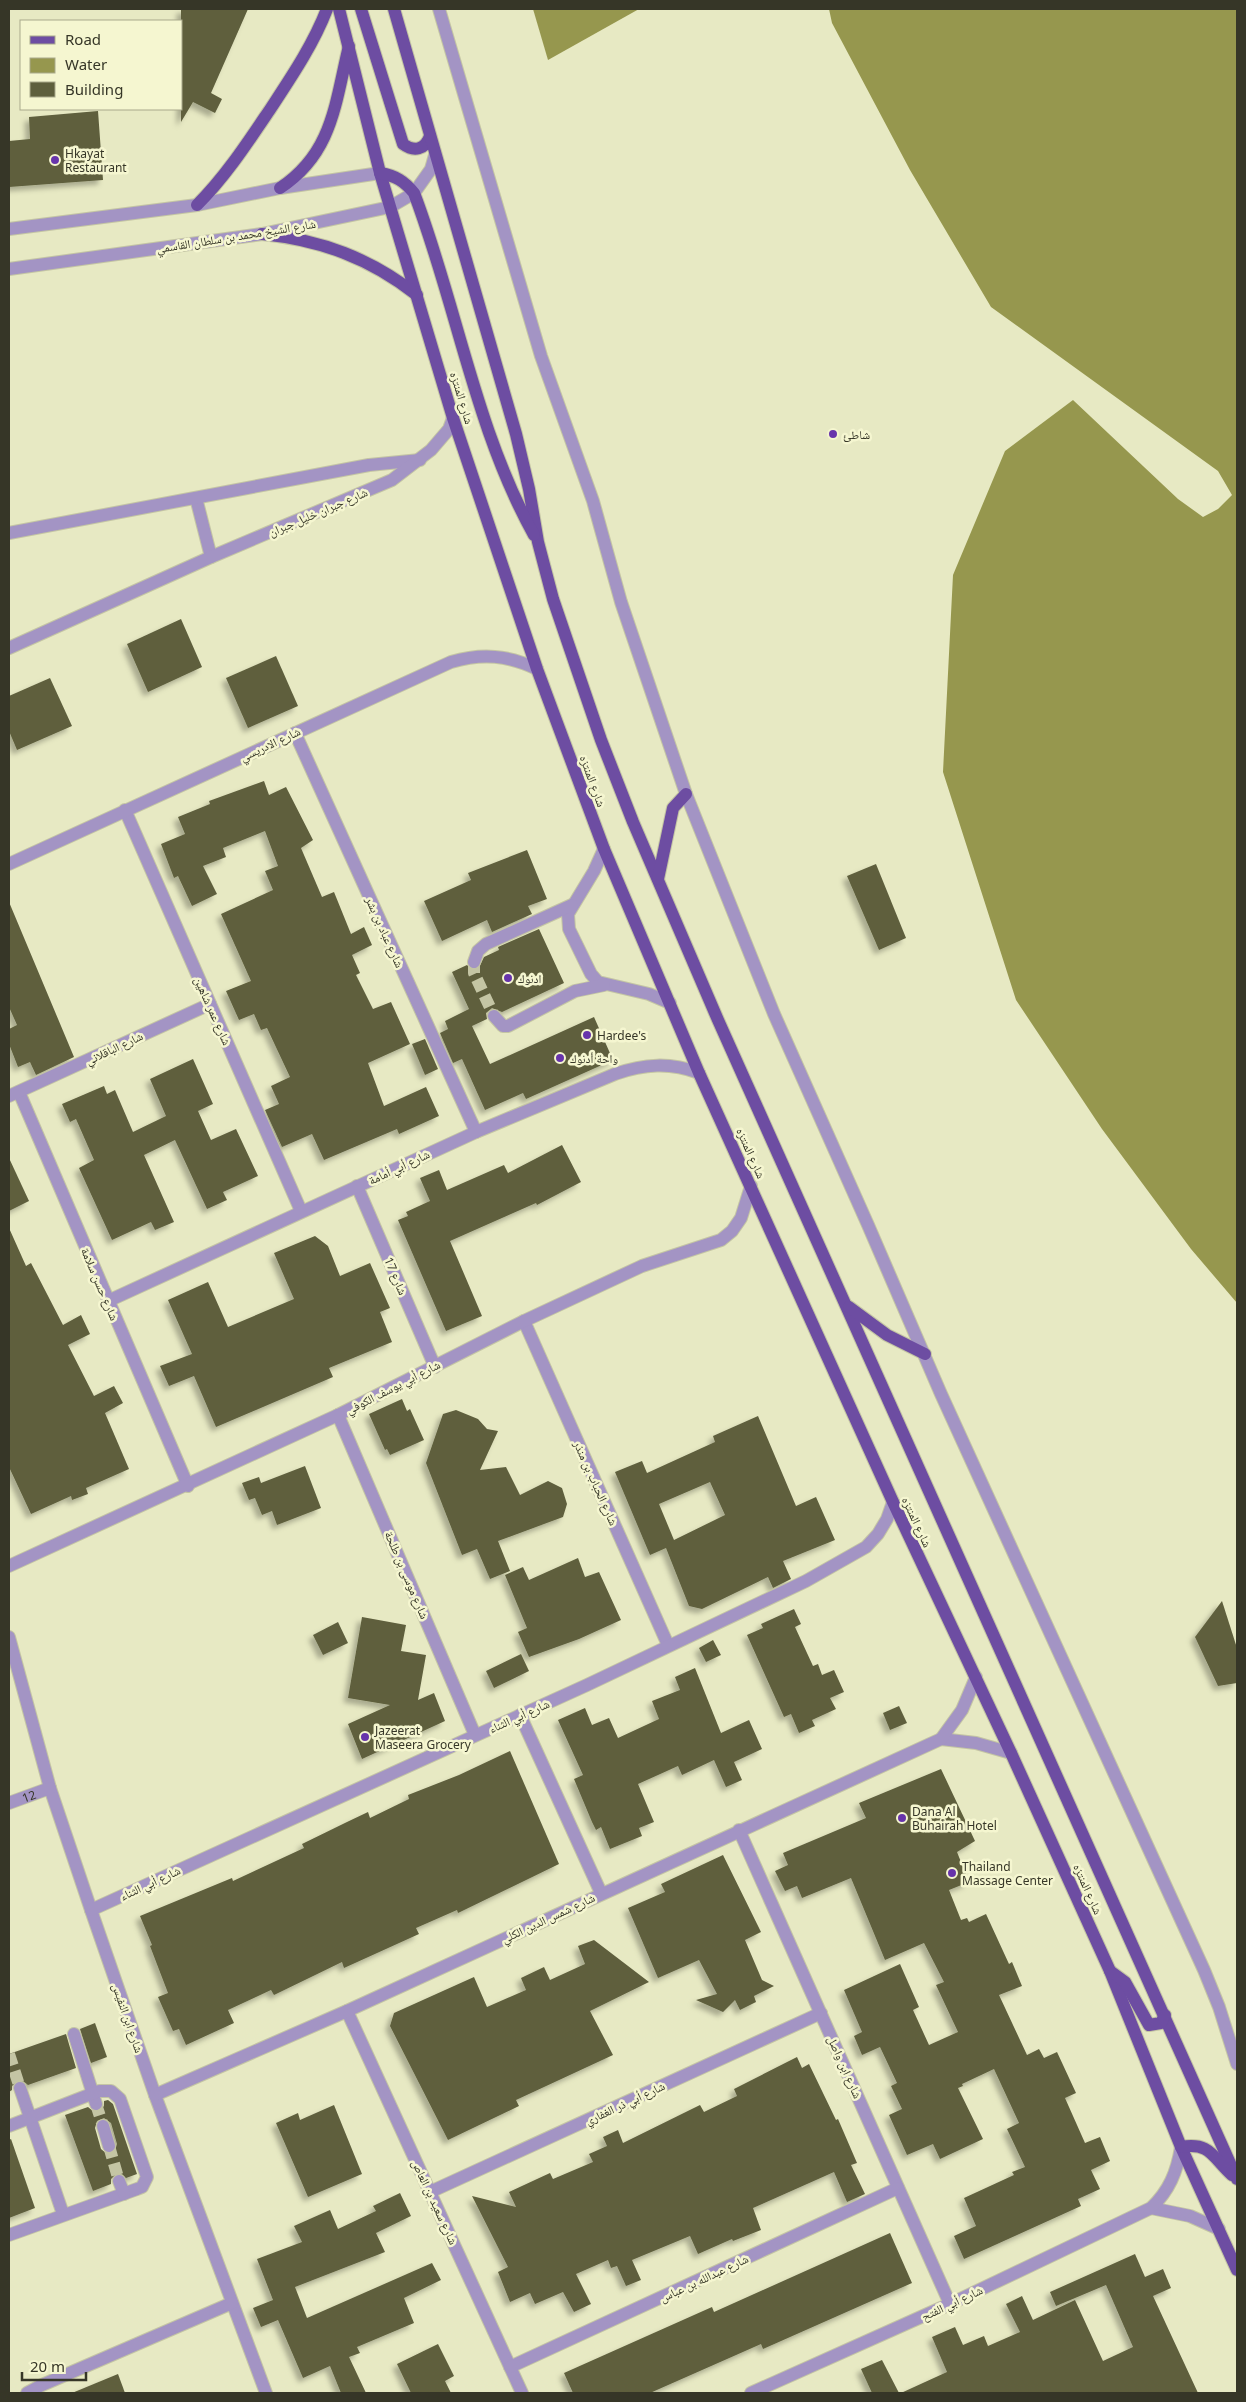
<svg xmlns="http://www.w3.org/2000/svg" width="1246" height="2402" viewBox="0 0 1246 2402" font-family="'Noto Sans','Noto Naskh Arabic',sans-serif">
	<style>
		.water { fill: #96974e }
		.building { fill: #5e5f3d; fill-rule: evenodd; filter: url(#shadow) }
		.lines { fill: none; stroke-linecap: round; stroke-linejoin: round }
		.minor-tunnel { stroke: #c4c5a4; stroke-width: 12; stroke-dasharray: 12 6; stroke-linecap: butt }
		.minor-casing { stroke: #c4c5a4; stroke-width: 14 }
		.major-casing { stroke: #c4c5a4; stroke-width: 14 }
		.minor { stroke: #a394c4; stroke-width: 12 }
		.major { stroke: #6d4da2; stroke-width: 12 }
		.poi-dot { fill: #6734ab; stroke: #f5f6d0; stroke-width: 2 }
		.labels { text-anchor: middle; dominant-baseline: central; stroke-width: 5; stroke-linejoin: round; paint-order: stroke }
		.poi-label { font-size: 12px; fill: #363627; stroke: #f5f6d0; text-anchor: start }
		.street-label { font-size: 12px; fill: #363627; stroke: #f5f6d0 }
	</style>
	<defs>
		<filter id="shadow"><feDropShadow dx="-4.5" dy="4.5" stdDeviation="2.5" flood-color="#0004"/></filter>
	</defs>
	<rect width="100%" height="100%" fill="#e7e9c3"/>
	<g class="water">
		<path d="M533 9H639L548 60Z"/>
		<path d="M829 9H1237V1303L1191 1249 1102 1129 1016 1000 943 772 953 575 1005 451 1073 400 1178 499 1203 517 1218 509 1232 495 1218 471 991 307 910 170 832 23Z"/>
	</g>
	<g class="building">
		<path d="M181 9H248L211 93 222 99 215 113 193 102 181 122Z"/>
		<path d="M98 111 103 180 9 187V141L30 139 29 117Z"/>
		<path d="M181 619 202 667 148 692 127 644Z"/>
		<path d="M276 656 298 706 248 728 226 678Z"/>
		<path d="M50 678 72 726 17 750 9 731V696Z"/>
		<path d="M264 781 269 795 286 787 313 840 301 848 322 897 334 892 351 934 364 927 372 945 352 955 360 973 356 975 373 1009 391 1002 410 1044 368 1063 384 1106 426 1087 439 1116 399 1134 397 1129 324 1160 312 1134 282 1147 265 1110 279 1104 271 1086 290 1077 267 1028 261 1030 254 1014 239 1020 226 991 251 981 221 914 273 890 265 871 278 866 265 831 223 848 226 857 203 866 217 894 192 906 178 876 174 878 161 844 185 834 178 817 210 804 209 801Z"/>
		<path d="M527 850 547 899 528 906 532 914 492 932 487 920 442 941 424 901 471 880 468 873Z"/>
		<path d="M876 864 906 938 879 950 847 876Z"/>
		<path d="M9 902 74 1057 36 1075 30 1062 18 1067 9 1044V1029L17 1025 9 1007Z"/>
		<path d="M539 929 564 983 502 1012 492 1008 486 1013 487 1019 472 1026 490 1064 594 1017 613 1060 526 1099 523 1093 485 1110 462 1059 453 1063 440 1033 448 1029 445 1021 469 1009 452 972 467 965 472 970 479 968 484 957 499 950 498 947Z"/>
		<path d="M425 1039 438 1069 425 1075 412 1044Z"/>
		<path d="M193 1059 213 1104 198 1111 211 1140 236 1129 258 1176 223 1192 227 1200 207 1209 175 1140 144 1155 174 1222 155 1230 151 1222 112 1240 79 1168 94 1160 76 1119 70 1122 62 1104 104 1086 107 1094 115 1090 133 1132 166 1116 150 1079Z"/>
		<path d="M562 1145 581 1182 537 1205 536 1203 450 1241 482 1316 446 1331 398 1220 408 1216 406 1212 430 1201 420 1178 439 1170 447 1190 504 1165 508 1173Z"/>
		<path d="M9 1158 29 1201 9 1211Z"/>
		<path d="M9 1228 26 1266 31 1263 63 1325 81 1315 90 1334 68 1345 94 1396 114 1386 123 1403 105 1413 129 1469 86 1488 88 1494 72 1500 71 1496 31 1514 9 1467Z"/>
		<path d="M315 1236 328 1246 340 1276 370 1263 390 1308 380 1312 392 1342 329 1368 333 1377 216 1427 194 1376 169 1386 160 1366 192 1354 168 1300 208 1282 228 1327 294 1299 274 1253Z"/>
		<path d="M402 1399 407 1411 410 1409 424 1440 390 1455 387 1449 385 1450 369 1414Z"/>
		<path d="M456 1410 478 1419 487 1429 498 1431 480 1470 506 1467 520 1495 548 1481 562 1488 567 1504 563 1517 498 1541 510 1571 490 1579 477 1549 462 1555 426 1463 443 1414Z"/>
		<path d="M758 1416 796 1506 816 1497 835 1540 783 1561 791 1579 773 1588 768 1577 702 1609 689 1606 666 1548 650 1555 615 1472 642 1461 647 1473 715 1442 713 1436ZM710 1482 725 1515 674 1540 659 1504Z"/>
		<path d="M305 1466 321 1508 277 1525 272 1511 262 1515 255 1498 249 1500 242 1483 259 1477 261 1483Z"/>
		<path d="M578 1558 585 1577 599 1572 621 1620 579 1639 529 1657 518 1632 527 1628 505 1575 523 1567 529 1580Z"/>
		<path d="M1222 1601 1237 1648V1683L1218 1686 1195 1637Z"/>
		<path d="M794 1609 801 1624 795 1627 813 1666 818 1664 822 1675 834 1670 844 1692 830 1698 836 1709 812 1720 815 1726 799 1733 791 1714 784 1717 747 1635 763 1628 761 1624Z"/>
		<path d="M362 1617 406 1625 401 1651 426 1655 418 1700 434 1693 445 1721 362 1759 348 1724 390 1705 348 1698Z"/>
		<path d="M338 1622 348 1643 323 1655 313 1635Z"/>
		<path d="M713 1640 721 1655 706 1662 699 1648Z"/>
		<path d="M521 1654 529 1671 494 1688 486 1671Z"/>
		<path d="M695 1668 721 1733 749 1720 762 1749 734 1762 742 1780 726 1787 714 1760 682 1775 678 1766 638 1784 654 1822 639 1828 642 1836 610 1849 601 1827 596 1830 592 1822 574 1779 583 1775 558 1720 585 1708 592 1725 609 1718 618 1738 659 1719 652 1701 680 1690 675 1677Z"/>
		<path d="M899 1706 907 1723 890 1730 883 1713Z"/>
		<path d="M510 1751 559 1864 458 1913 457 1910 416 1928 419 1934 344 1968 342 1962 274 1995 271 1990 228 2010 234 2023 186 2045 179 2029 173 2031 158 1997 168 1993 150 1946 152 1945 140 1916 232 1878 233 1881 304 1848 302 1844 347 1822 368 1812 370 1818 409 1799 408 1795 459 1775Z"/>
		<path d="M941 1769 975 1841 957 1852 969 1882 949 1890 961 1920 967 1918 969 1922 986 1914 1009 1964 1012 1962 1022 1986 999 1995 1027 2055 1039 2049 1044 2058 1057 2052 1076 2093 1065 2098 1085 2143 1100 2137 1110 2161 1091 2170 1100 2189 1078 2199 1081 2206 964 2259 954 2236 976 2226 964 2198 1014 2175 1012 2172 1025 2167 1007 2129 1019 2123 994 2069 962 2084 963 2086 958 2088 983 2139 940 2159 933 2144 907 2155 889 2115 902 2109 891 2086 897 2083 880 2047 862 2055 854 2036 862 2032 844 1990 900 1964 919 2007 913 2010 929 2045 958 2032 936 1985 944 1982 924 1943 885 1960 851 1878 802 1898 797 1886 785 1891 775 1871 788 1865 783 1853 866 1818 859 1803Z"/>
		<path d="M723 1855 761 1932 745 1940 762 1980 774 1986 754 1996 756 2002 740 2010 735 2000 723 2012 696 2000 717 1994 699 1960 658 1978 628 1908 665 1892 661 1884Z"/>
		<path d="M594 1940 649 1982 590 2011 613 2055 516 2100 519 2106 448 2140 390 2026 394 2013 474 1977 487 2007 526 1990 521 1978 544 1967 550 1980 585 1964 578 1946Z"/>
		<path d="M95 2023 107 2057 91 2063 80 2029Z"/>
		<path d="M66 2034 76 2068 28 2085 22 2080 17 2081 12 2086V2090L9 2092V2054Z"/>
		<path d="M797 2057 802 2068 809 2064 836 2120 838 2119 857 2163 851 2165 865 2194 847 2202 834 2172 753 2208 761 2230 733 2241 732 2239 698 2254 690 2236 632 2260 641 2280 626 2286 617 2266 611 2268 608 2260 576 2274 591 2304 574 2312 563 2292 535 2304 530 2293 510 2302 498 2272 508 2267 472 2196 516 2207 509 2192 550 2173 553 2179 593 2162 589 2154 607 2146 603 2137 618 2130 623 2143 700 2105 704 2112 737 2096 734 2089Z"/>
		<path d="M108 2100 113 2104 137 2174 126 2178 121 2173 116 2174 111 2179V2184L93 2191 65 2115 88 2107 94 2112H99L104 2106V2101ZM104 2118 111 2123 117 2144 115 2151 111 2154H107L101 2149 95 2128 97 2121Z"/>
		<path d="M334 2105 362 2174 308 2197 276 2123 298 2113 300 2120Z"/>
		<path d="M11 2139 35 2208 9 2218V2140Z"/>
		<path d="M400 2193 411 2216 376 2233 385 2252 295 2287 307 2318 432 2263 441 2280 404 2298 414 2323 357 2347 360 2353 349 2357 366 2393H341L330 2366 303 2378 278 2320 261 2327 253 2308 273 2300 257 2259 302 2242 294 2226 330 2210 338 2229 376 2211 373 2206Z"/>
		<path d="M890 2233 912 2283 763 2349 761 2344 650 2393H573L564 2373 712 2307 714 2312Z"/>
		<path d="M1135 2254 1145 2277 1163 2269 1171 2288 1153 2296 1198 2393H901L947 2372 932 2337 955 2327 963 2345 984 2336 988 2346 1020 2332 1006 2304 1022 2296 1033 2320 1075 2300 1103 2361 1133 2347 1106 2285 1056 2306 1050 2292Z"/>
		<path d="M438 2344 454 2376 445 2381 451 2393H411L397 2364Z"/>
		<path d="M882 2360 899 2393H872L861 2369Z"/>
		<path d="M118 2374 125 2393H72Z"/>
	</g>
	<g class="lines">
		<g class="minor-tunnel">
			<path d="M474 962V973L494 1016"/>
			<path d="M9 2054 20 2088"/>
			<path d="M96 2104 103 2126"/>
			<path d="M109 2146 119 2181"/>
		</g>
		<defs>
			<g id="minor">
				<path d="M439 9 541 356 593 501 621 602 686 794 774 1014 868 1225 941 1394 1204 1970 1219 2007 1237 2064"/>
				<path d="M9 229 197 205 280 188 380 173"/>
				<path d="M9 269 262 234 390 207 414 193 431 169 435 155"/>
				<path d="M196 498 211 557"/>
				<path d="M9 533 369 465 420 460"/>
				<path d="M9 648 211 557 392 480 431 450 449 429 453 418"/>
				<path d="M295 733 476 1132"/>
				<path d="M125 810 301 1211"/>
				<path d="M604 849 594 871 568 914 569 929 591 974 598 982 649 994 670 1003"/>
				<path d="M9 864 451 662C482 653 508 655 537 669"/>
				<path d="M474 962 478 951 486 944 572 905"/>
				<path d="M494 1016 503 1026H508L575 991 604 985"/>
				<path d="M19 1092 188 1486"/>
				<path d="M9 1096 210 1004"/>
				<path d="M357 1186 435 1367"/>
				<path d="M108 1301 476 1132 615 1074C644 1064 670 1062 699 1073"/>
				<path d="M524 1321 668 1645"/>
				<path d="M338 1415 475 1735"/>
				<path d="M9 1566 338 1415 524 1321 642 1266 721 1240 732 1231 741 1218 751 1186"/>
				<path d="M9 1637 50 1788 91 1910 155 2095 266 2393"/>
				<path d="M520 1715 601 1893"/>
				<path d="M941 1739 976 1743 1011 1753"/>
				<path id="s1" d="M9 1803 50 1788"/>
				<path d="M739 1830 950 2304"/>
				<path d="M91 1910 587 1685 806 1581 866 1547 878 1534 887 1519 893 1502"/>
				<path d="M347 2011 522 2393"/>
				<path d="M74 2034 96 2104"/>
				<path d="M20 2088 63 2214"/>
				<path d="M155 2095 347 2011 941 1739 962 1710 976 1677"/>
				<path d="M9 2126 99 2091H111L120 2099 147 2177 142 2187 137 2189 9 2235"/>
				<path d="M103 2126 109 2146"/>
				<path d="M119 2181 124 2194"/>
				<path d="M430 2192 821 2013"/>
				<path d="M1151 2208 1190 2216 1219 2229"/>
				<path d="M510 2367 898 2188"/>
				<path d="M27 2393 42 2385 232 2303"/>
				<path d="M751 2393 950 2304 1151 2208C1169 2191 1177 2172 1181 2147"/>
			</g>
			<g id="major">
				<path d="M339 9 380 173 453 418 537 669 604 849 699 1073 893 1502 1011 1753 1110 1971 1181 2147 1237 2270"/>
				<path d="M361 9 403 144C414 152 425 150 430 136"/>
				<path d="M394 9 516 434 529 489 538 542 553 599 601 740 633 822 718 1020 1237 2179"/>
				<path d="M380 173C396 176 404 181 414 193 457 306 475 429 534 535"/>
				<path d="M280 188C333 153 335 103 349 46"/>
				<path d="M197 205C226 176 248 142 271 108 292 76 313 45 327 9"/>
				<path d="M262 234C321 240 370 258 417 295"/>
				<path d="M658 879 673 808 686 794"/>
				<path d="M849 1307 887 1335 925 1354"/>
				<path d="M1110 1971 1125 1982 1149 2025 1161 2023 1165 2015"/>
				<path d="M1181 2147C1211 2142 1212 2157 1232 2175"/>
			</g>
		</defs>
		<use href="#minor" class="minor-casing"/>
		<use href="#major" class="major-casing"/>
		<use href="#minor" class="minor"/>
		<use href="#major" class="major"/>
	</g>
	<g class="poi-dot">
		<circle cx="55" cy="160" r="5"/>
		<circle cx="833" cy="434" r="5"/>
		<circle cx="508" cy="978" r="5"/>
		<circle cx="587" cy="1035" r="5"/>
		<circle cx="560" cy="1058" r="5"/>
		<circle cx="365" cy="1737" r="5"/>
		<circle cx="902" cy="1818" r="5"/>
		<circle cx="952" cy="1873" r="5"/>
	</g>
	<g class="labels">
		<g class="poi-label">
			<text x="65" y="153">Hkayat<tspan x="65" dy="14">Restaurant</tspan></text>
			<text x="843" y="434">شاطئ</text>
			<text x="518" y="978">ادنوك</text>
			<text x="597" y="1035">Hardee's</text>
			<text x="570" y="1058">واحة أدنوك</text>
			<text x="375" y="1730">Jazeerat<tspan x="375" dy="14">Maseera Grocery</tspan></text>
			<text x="912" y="1811">Dana Al<tspan x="912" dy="14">Buhairah Hotel</tspan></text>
			<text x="962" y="1866">Thailand<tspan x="962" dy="14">Massage Center</tspan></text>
		</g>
		<g class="street-label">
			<text transform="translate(236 236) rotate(-9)">شارع الشيخ محمد بن سلطان القاسمي</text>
			<text transform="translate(462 398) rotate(73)">شارع المنتزه</text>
			<text transform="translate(318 512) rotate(-23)">شارع جبران خليل جبران</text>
			<text transform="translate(270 744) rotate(-25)">شارع الادريسي</text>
			<text transform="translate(593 781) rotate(70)">شارع المنتزه</text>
			<text transform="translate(385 932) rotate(66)">شارع عباد بن بشر</text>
			<text transform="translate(213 1011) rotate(66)">شارع عمر شاهين</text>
			<text transform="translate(114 1048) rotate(-25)">شارع الباقلاني</text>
			<text transform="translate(751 1153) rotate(66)">شارع المنتزه</text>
			<text transform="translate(399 1167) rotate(-25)">شارع أبي أمامة</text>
			<text transform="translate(396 1276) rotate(67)">شارع 17</text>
			<text transform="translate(100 1284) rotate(67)">شارع حسن سلامة</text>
			<text transform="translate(393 1387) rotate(-27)">شارع أبي يوسف الكوفي</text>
			<text transform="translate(596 1483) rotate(66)">شارع الحباب بن منذر</text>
			<text transform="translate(917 1522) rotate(65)">شارع المنتزه</text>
			<text transform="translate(407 1575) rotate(67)">شارع موسى بن طلحة</text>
			<text transform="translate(519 1716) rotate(-24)">شارع أبي الثناء</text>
			<text stroke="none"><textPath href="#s1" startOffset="21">12</textPath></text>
			<text transform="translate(150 1883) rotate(-25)">شارع أبي الثناء</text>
			<text transform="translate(1088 1889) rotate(66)">شارع المنتزه</text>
			<text transform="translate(548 1918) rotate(-25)">شارع شمس الدين الكلي</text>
			<text transform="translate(128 2018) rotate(71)">شارع ابن النفيس</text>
			<text transform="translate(845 2067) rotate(66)">شارع ابن واصل</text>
			<text transform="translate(625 2103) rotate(-25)">شارع أبي ذر الغفاري</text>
			<text transform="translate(435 2202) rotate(65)">شارع سعيد بن العاص</text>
			<text transform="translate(704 2278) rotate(-25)">شارع عبدالله بن عباس</text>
			<text transform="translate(952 2303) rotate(-25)">شارع أبي الفتح</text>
		</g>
	</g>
	<rect width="1246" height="2402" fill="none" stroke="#363627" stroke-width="20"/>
	<rect x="20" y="20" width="162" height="90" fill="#f5f6d0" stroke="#a9a98c"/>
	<rect x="30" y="36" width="25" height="8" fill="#6d4da2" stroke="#a9a98c"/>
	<text x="65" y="45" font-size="15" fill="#363627">Road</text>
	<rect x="30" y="58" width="25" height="15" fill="#96974e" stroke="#a9a98c"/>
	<text x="65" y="70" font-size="15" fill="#363627">Water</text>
	<rect x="30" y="82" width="25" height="15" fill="#5e5f3d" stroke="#a9a98c"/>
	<text x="65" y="95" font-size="15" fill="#363627">Building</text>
	<path d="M22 2372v8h64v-8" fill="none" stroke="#363627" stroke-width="2.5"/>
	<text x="30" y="2372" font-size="15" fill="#363627" stroke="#f5f6d0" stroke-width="4" paint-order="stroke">20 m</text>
</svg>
